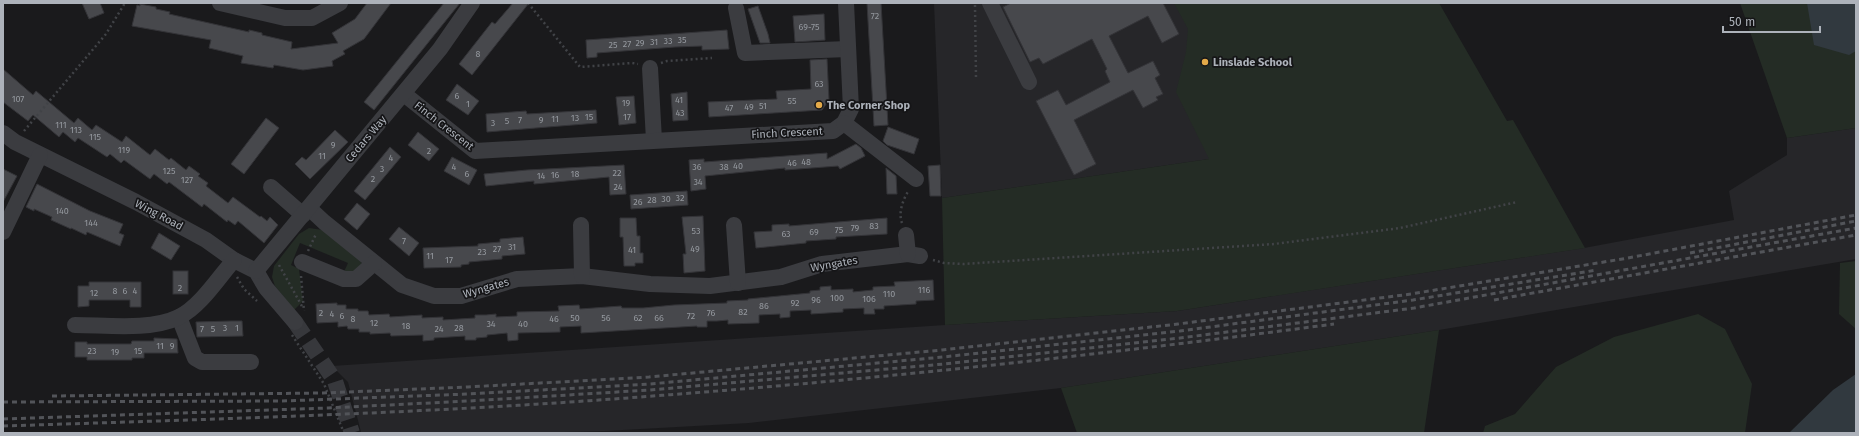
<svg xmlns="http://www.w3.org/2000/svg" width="1859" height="436" viewBox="0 0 1859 436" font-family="'Fira Sans',sans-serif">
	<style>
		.built { fill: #262629 }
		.green { fill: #242c25 }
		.water { fill: #31393f }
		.building { fill: #47484c; stroke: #343438 }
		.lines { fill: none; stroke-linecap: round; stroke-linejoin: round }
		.minor-tunnel { stroke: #37383c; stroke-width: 16; stroke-dasharray: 16 8; stroke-linecap: butt }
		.path { stroke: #414347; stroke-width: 2.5; stroke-dasharray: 2 3; stroke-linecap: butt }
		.minor { stroke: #3b3c40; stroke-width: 16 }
		.rail { stroke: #525459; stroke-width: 3; stroke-dasharray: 5 4; stroke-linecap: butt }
		.poi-dot { fill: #e4aa49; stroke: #151517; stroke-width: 1.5 }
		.labels { text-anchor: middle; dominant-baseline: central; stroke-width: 3.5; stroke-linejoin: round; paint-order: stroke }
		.number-label { font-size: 9px; fill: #94989e }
		.poi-label { font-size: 11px; font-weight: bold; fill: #adb2ba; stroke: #151517; text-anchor: start }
		.street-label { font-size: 11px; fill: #adb2ba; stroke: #151517 }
	</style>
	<rect width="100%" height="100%" fill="#1a1a1c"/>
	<g class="built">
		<path d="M934 3H1439L1209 159 942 198Z"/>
		<path d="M1856 128V259L1439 330 1061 388 749 423 605 431 525 433 361 432 348 382 332 366 945 325 1177 311 1584 248 1734 220 1729 191 1787 155V138Z"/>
	</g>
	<g class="green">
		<path d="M1174 3H1439L1507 121 1513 120 1585 248 1177 311 945 325 942 198 1209 159 1176 92 1186 52 1188 29Z"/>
		<path d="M1740 3H1856V128L1787 138Z"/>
		<path d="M309 228 323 230 361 259 362 266 359 272 343 274 348 263 300 243 291 265 299 269 303 301 294 310 275 286 272 277 274 266 299 234Z"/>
		<path d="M1856 261V329L1839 314 1840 263Z"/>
		<path d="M1698 314 1725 329 1752 384 1745 433H1483L1485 426 1515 414 1556 367 1614 337Z"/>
		<path d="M1439 330 1424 433H1077L1061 388Z"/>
	</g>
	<g class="water">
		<path d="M1807 3H1856V51L1849 55 1814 45Z"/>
		<path d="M1856 374V433H1789L1833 390Z"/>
	</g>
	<g class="building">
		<path d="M82 3H100L104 13 89 19Z"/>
		<path d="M367 3H391L364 39 343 51 345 54 332 61 333 66 303 70 274 65 273 68 241 63 243 56 209 48 211 40 132 26 137 5 140 6V4L156 7V9L170 12 169 14 249 32V30L262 33V35L292 42 291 49 338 43 332 33 355 19Z"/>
		<path d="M444 3H460L374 110 364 102Z"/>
		<path d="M513 3H529L472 75 459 64 492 22 495 24Z"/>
		<path d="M867 3H881L888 125 874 126Z"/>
		<path d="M1011 3H1163L1179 34 1162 43 1148 16 1109 36 1128 73 1153 61 1160 75 1155 78 1163 94 1156 97 1158 100 1143 108 1133 90 1074 120 1096 164 1074 175 1036 101 1058 90 1066 105 1110 82 1105 71 1107 69 1092 39 1043 64 1039 58 1030 62 1003 7Z"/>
		<path d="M758 6 768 34 770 43H760L753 23 748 9Z"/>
		<path d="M824 14 825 40 795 42 793 16Z"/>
		<path d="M727 30 729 49 702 50V46L675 47 597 53V57L587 58 586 40Z"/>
		<path d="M827 59 829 100 822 110 709 117 708 102 777 99 776 91 811 89 810 60Z"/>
		<path d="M3 69 33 95 36 91 74 123 78 118 92 130 96 125 122 142 126 136 150 155 155 149 169 160 171 158 186 170 189 166 200 174 198 176 208 183 206 186 228 203 233 197 260 217 261 216 267 221 270 217 278 225 264 243 238 221 235 225 228 220 227 222 204 204 202 207 169 182 167 184 154 174 150 179 124 160 121 163 110 154 107 157 78 138 75 142 63 132 59 137 33 115 28 121 3 102Z"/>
		<path d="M457 84 479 101 468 115 446 100Z"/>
		<path d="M687 92 688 120 673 121 671 94Z"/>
		<path d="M634 96 636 123 619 125 616 97Z"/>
		<path d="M596 110 597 123 487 132 486 114 526 111 527 114Z"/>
		<path d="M266 118 279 128 244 174 231 164Z"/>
		<path d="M888 127 919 139 914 154 887 145 883 141Z"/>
		<path d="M335 130 348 142 310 179 295 164 302 157 306 160Z"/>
		<path d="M418 132 439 149 429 161 408 145Z"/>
		<path d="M856 144 861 148 865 156 840 169 838 166 785 170V168L705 176 706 189 691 191 689 160 704 159V162L827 153V159Z"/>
		<path d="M390 147 401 157 365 200 354 191Z"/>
		<path d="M452 157 477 170 469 185 444 171Z"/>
		<path d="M624 165 626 194 610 195 609 177 534 184V181L486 186 484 174 527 170Z"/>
		<path d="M940 165 941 196H930L928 166Z"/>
		<path d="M886 168 896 176 897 194H887Z"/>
		<path d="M3 169 17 176 3 202Z"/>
		<path d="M37 184 90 211 123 224 119 233 124 235 120 246 87 232 86 235 71 228V229L51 220 52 217 34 209V211L26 207Z"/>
		<path d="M687 191 688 205 631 209 630 195Z"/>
		<path d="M357 203 370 214 357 230 344 219Z"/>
		<path d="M703 216 705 271 684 273 683 254H686L682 217Z"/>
		<path d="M620 218H636L637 236H640V253H643V263H635V266H624L623 237H620Z"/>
		<path d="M887 218V234L836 237V239L806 241V243L756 248 754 232 772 231V225L789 224V226Z"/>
		<path d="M399 227 419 243 409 256 389 239Z"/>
		<path d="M159 233 180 246 171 260 151 248Z"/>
		<path d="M523 237 525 254 502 256V259L469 262V264L461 265V267L424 268 423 248 478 246V244L500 242V239Z"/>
		<rect x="173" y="271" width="15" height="23"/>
		<path d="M933 280 934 300 916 301V304L884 306V309H874L875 314H864V308L843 309V312L811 314V310L790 311V317L780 318V314L759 315V323L728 324V320L717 321H707V327H697V326L581 333V326L560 327V332L518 333V340L508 341 507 333 487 335V337L476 338V340H465V336L434 338V340L423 341V335L391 336 390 333 370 334V332H359V329H348L347 326 338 327V322L317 323 316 304 337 303V305H346V309H358V311H368L369 315 389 314 390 317 422 315V318L443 317V320L475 318V315H486L496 314V317L517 316V312L559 311 558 306 579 305 580 309 621 306 622 308H643L674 305 727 303V301L748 300V299L810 293V291L820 290V287L831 286V290L853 289V292L873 290V287L895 286 894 282Z"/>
		<path d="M89 282H141V307H130V300H89V306L78 307V286H89Z"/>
		<path d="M231 321H242L243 336 197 337 196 322Z"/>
		<path d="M154 338 177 339 178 353H144V358H132V360H87V357H75V342H87V344H131L132 341H154Z"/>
	</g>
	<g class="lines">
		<path class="minor-tunnel" d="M295 322 335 381 352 433"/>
		<g class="path">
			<path d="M528 3 580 67 632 63 638 64"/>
			<path d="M975 5 976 78"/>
			<path d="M661 63 667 61 712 58"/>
			<path d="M24 131 106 34 125 3"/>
			<path d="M902 223C898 213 903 199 909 190"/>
			<path d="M308 251 316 234"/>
			<path d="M933 260 944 263 963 264 1274 244 1400 228 1517 202"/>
			<path d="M279 265 303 308"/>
			<path d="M301 276 304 311"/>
			<path d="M237 277 244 289 257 301"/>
			<path d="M292 335 324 384 344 433"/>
		</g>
		<g class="minor">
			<path d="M220 3 285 18H312L340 3"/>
			<path d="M990 3 1029 82"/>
			<path d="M736 8 745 53 848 49"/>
			<path d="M650 68 654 140"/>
			<path d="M404 94 475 151 833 131 844 123 851 109 846 3"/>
			<path d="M844 123 916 179"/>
			<path d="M3 133 15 142 136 202 206 240 234 260 256 271 266 288 295 322"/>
			<path d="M271 187 303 215"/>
			<path d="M309 208 324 222 402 285 434 296H461L517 279 582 276 650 284 710 286 781 277 822 264 908 254 920 256"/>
			<path d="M581 225 582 276"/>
			<path d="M734 225 738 283"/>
			<path d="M3 232 40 155"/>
			<path d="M906 235 908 254"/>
			<path d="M302 262 344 279H356L374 263"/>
			<path d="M256 271 440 49 472 3"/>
			<path d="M179 317 195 358 202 362H251"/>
			<path d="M75 325C106 325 150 331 179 317 200 307 219 277 234 260"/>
		</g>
		<g class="rail">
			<path d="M1690 253 1856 221"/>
			<path d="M1494 300 1856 235"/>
			<path d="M52 396 323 393 468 387 649 377 942 350 1178 324 1411 294 1628 258 1856 215"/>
			<path d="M3 402 282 401 468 394 650 384 943 357 1180 331 1413 300 1597 270"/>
			<path d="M3 419 328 408 469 401 650 390 944 364 1180 338 1414 308 1856 228"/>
			<path d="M3 426C220 419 437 413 653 396 881 379 1108 354 1334 324"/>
		</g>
	</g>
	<g class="poi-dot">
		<circle cx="1205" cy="62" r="4"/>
		<circle cx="819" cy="105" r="4"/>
	</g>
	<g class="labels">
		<g class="number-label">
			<text x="875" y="16">72</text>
			<text x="809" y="27">69-75</text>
			<text x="682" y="40">35</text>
			<text x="668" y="41">33</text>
			<text x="654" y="42">31</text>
			<text x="640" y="43">29</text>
			<text x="627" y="44">27</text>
			<text x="613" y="45">25</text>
			<text x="478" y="54">8</text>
			<text x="819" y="84">63</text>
			<text x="457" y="96">6</text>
			<text x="18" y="99">107</text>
			<text x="679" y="100">41</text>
			<text x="792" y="101">55</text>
			<text x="626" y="103">19</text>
			<text x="468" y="104">1</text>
			<text x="763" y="106">51</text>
			<text x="749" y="107">49</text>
			<text x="729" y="108">47</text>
			<text x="680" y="113">43</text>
			<text x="589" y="117">15</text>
			<text x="627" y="117">17</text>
			<text x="575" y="118">13</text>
			<text x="555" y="119">11</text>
			<text x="520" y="120">7</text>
			<text x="541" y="120">9</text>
			<text x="507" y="121">5</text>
			<text x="493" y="123">3</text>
			<text x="61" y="125">111</text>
			<text x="76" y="130">113</text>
			<text x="95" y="137">115</text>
			<text x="333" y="145">9</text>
			<text x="124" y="150">119</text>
			<text x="429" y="151">2</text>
			<text x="322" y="156">11</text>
			<text x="391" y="158">4</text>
			<text x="806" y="162">48</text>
			<text x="792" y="163">46</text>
			<text x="738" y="166">40</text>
			<text x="454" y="167">4</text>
			<text x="697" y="167">36</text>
			<text x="724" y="167">38</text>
			<text x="382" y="169">3</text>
			<text x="169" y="171">125</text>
			<text x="617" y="173">22</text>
			<text x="467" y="174">6</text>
			<text x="575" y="174">18</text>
			<text x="555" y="175">16</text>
			<text x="541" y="176">14</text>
			<text x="373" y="179">2</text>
			<text x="187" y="180">127</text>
			<text x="698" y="182">34</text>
			<text x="618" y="187">24</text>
			<text x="680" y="198">32</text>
			<text x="666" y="199">30</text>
			<text x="652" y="200">28</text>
			<text x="638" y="202">26</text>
			<text x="62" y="211">140</text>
			<text x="91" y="223">144</text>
			<text x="874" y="226">83</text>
			<text x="855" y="228">79</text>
			<text x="839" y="230">75</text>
			<text x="696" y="231">53</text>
			<text x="814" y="232">69</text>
			<text x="786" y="234">63</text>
			<text x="404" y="241">7</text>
			<text x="512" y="247">31</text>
			<text x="497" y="249">27</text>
			<text x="695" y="249">49</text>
			<text x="632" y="250">41</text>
			<text x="482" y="252">23</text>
			<text x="430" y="256">11</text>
			<text x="449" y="260">17</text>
			<text x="180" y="288">2</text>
			<text x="924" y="290">116</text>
			<text x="115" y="291">8</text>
			<text x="125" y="291">6</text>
			<text x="135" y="291">4</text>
			<text x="94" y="293">12</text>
			<text x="889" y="294">110</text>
			<text x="837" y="298">100</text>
			<text x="869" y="299">106</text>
			<text x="816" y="300">96</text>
			<text x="795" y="303">92</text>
			<text x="764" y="306">86</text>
			<text x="743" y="312">82</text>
			<text x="321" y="313">2</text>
			<text x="711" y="313">76</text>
			<text x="332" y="314">4</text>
			<text x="342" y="316">6</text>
			<text x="691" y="316">72</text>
			<text x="575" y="318">50</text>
			<text x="606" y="318">56</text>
			<text x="638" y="318">62</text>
			<text x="659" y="318">66</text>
			<text x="353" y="319">8</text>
			<text x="554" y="319">46</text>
			<text x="374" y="323">12</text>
			<text x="491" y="324">34</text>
			<text x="523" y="324">40</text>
			<text x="406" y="326">18</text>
			<text x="225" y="328">3</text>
			<text x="237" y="328">1</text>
			<text x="459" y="328">28</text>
			<text x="202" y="329">7</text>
			<text x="213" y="329">5</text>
			<text x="439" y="329">24</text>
			<text x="160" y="346">11</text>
			<text x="172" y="346">9</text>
			<text x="92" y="351">23</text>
			<text x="138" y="351">15</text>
			<text x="115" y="352">19</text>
		</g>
		<g class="poi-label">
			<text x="1213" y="62">Linslade School</text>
			<text x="827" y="105">The Corner Shop</text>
		</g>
		<g class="street-label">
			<text transform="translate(444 126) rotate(38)">Finch Crescent</text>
			<text transform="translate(787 133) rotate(-3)">Finch Crescent</text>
			<text transform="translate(366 139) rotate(-50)">Cedars Way</text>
			<text transform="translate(159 215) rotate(28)">Wing Road</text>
			<text transform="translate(834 264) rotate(-10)">Wyngates</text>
			<text transform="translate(486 288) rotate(-16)">Wyngates</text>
		</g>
	</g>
	<rect width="1859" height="436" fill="none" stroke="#adb2ba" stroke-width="8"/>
	<path d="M1723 26v6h97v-6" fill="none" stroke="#adb2ba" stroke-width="2"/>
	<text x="1729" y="26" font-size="12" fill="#adb2ba" stroke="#151517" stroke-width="3" paint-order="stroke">50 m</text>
</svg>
